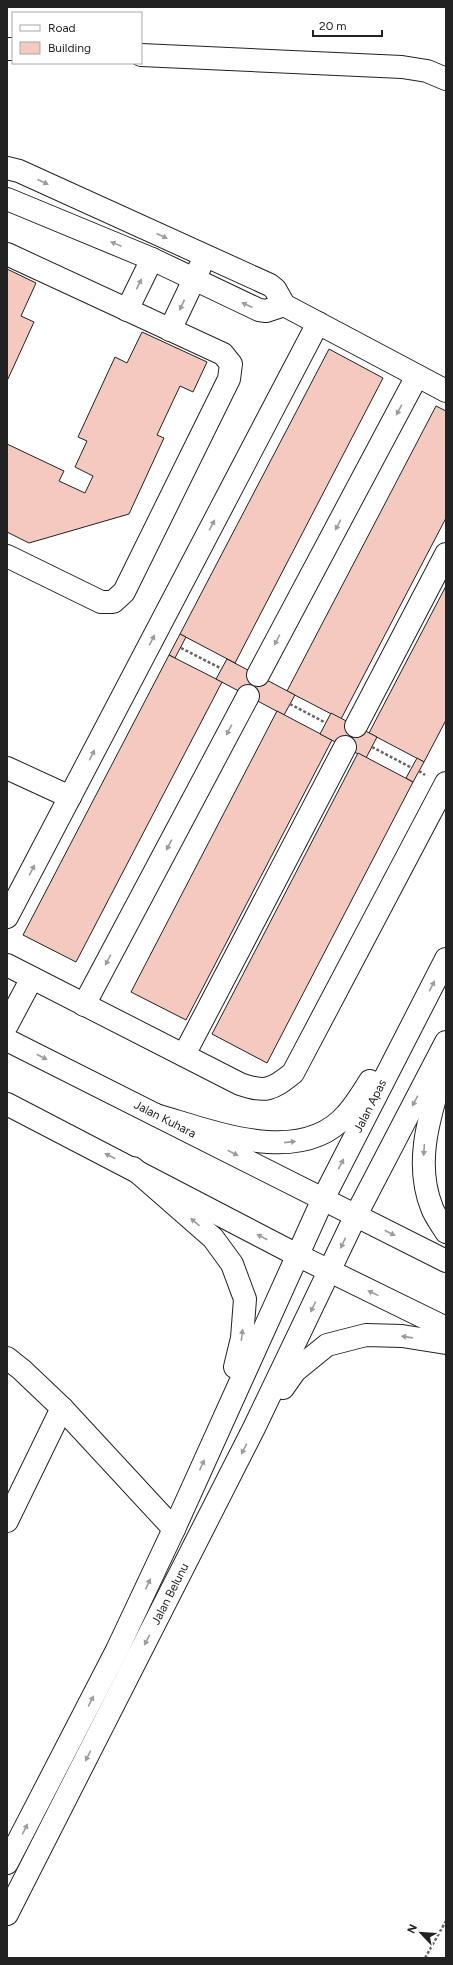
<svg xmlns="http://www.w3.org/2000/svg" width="453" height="1965" viewBox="0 0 453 1965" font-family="Figtree,sans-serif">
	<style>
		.building { fill: #f3c9c0; stroke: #222 }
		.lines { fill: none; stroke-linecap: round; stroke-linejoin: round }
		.minor-casing { stroke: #222; stroke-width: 24 }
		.major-casing { stroke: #222; stroke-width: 24 }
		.highway-casing { stroke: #222; stroke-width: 24 }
		.path { stroke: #646464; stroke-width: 2.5; stroke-dasharray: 3 2; stroke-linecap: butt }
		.minor { stroke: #fff; stroke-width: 22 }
		.major { stroke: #fff; stroke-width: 22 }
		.highway { stroke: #fff; stroke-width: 22 }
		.oneway { fill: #9c9c9c }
		.labels { text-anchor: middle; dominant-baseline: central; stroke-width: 3; stroke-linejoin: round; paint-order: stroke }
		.street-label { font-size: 12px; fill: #222; stroke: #fff }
	</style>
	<rect width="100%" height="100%" fill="#fff"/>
	<g class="building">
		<path d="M7 269 36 283 21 316 34 322 7 381Z"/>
		<path d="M142 332 207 362 193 392 180 386 157 435 164 438 129 514 29 543 7 532V444L64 471 59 481 85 493 93 476 75 467 87 441 78 437 115 357 127 363Z"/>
		<path d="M329 349 383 378 235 663 180 634Z"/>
		<path d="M436 406 446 411V518L341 719 287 691Z"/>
		<path d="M446 586V720L424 762 369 733Z"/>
		<path d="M180 634 186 637 175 658 169 655Z"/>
		<path d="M169 655 222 682 76 962 23 935Z"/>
		<path d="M227 659 295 695 284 715 216 679Z"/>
		<path d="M277 711 332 740 186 1020 131 992Z"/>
		<path d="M331 713 377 737 366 758 320 734Z"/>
		<path d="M358 753 413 782 267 1063 212 1034Z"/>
		<path d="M417 758 424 762 413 782 406 778Z"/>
	</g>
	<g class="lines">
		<defs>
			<g id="minor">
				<path d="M7 49H13"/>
				<path d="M141 55 402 67 427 71 446 79"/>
				<path d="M7 168 19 171 270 285 275 289 284 305 446 391"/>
				<path d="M7 199 152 259 259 310 266 311 284 305"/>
				<path d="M7 254 223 354 231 364 229 379 124 592 113 602H101L7 556"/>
				<path d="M127 310 152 259"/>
				<path d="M170 330 200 267"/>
				<path d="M258 675 417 376"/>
				<path d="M356 726 446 554"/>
				<path d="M7 768 70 797"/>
				<path d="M7 917 318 323"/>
				<path d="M7 965 240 1084C265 1093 272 1090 293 1073L446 783"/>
				<path d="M84 1005 248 696"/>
				<path d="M7 1025 32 978"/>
				<path d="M184 1055 345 747"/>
				<path d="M7 1358 22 1370 62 1408 174 1529"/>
				<path d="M7 1521 62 1408"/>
			</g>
			<g id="major">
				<path d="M7 1040 446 1261"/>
				<path d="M7 1104 297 1255 446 1328"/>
			</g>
			<g id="highway">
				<path d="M444 1067C431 1112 413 1161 432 1208 435 1216 441 1224 446 1232"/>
				<path d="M156 1115C212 1131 301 1168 347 1114 356 1104 363 1092 370 1081"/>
				<path d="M133 1168 213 1238 232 1264 245 1299 242 1338 235 1367"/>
				<path d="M283 1388 295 1371 327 1345 366 1335 402 1336 446 1343"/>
				<path d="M7 1863 117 1650 174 1529 323 1199 446 959"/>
				<path d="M7 1914 254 1428 356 1215 446 1042"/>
			</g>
		</defs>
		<use href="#minor" class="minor-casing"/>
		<use href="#major" class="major-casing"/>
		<use href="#highway" class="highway-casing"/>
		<g class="path">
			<path d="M181 648 222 669"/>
			<path d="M290 704 326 723"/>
			<path d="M372 747 412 768"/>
			<path d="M419 771 425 775"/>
			<path d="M425 1958 446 1921"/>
		</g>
		<use href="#minor" class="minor"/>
		<use href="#major" class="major"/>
		<use href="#highway" class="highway"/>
	</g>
	<defs><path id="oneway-solid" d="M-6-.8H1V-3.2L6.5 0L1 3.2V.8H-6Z"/></defs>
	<g class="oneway">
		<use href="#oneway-solid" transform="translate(43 182) rotate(24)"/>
		<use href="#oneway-solid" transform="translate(162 236) rotate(24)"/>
		<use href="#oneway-solid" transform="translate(116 244) rotate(-158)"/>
		<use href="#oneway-solid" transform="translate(139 284) rotate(-64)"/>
		<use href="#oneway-solid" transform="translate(182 305) rotate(115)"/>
		<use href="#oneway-solid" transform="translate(247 305) rotate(-155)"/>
		<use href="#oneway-solid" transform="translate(399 410) rotate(118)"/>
		<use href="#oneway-solid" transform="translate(212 525) rotate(-62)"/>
		<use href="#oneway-solid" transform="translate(338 525) rotate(118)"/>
		<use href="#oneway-solid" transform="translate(152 640) rotate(-63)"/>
		<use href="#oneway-solid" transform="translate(277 640) rotate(118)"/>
		<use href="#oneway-solid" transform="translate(229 730) rotate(118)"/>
		<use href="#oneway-solid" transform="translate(92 755) rotate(-63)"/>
		<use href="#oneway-solid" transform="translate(169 845) rotate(118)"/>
		<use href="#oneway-solid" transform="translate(32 870) rotate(-62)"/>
		<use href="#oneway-solid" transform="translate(108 960) rotate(118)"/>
		<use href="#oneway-solid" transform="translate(432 986) rotate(-63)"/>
		<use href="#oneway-solid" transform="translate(42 1057) rotate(27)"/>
		<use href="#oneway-solid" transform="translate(415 1101) rotate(118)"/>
		<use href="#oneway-solid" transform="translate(290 1142) rotate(-6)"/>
		<use href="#oneway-solid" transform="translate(424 1150) rotate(94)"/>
		<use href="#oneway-solid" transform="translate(233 1153) rotate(27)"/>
		<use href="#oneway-solid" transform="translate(110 1156) rotate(-153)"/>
		<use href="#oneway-solid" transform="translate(341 1164) rotate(-63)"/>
		<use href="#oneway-solid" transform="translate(195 1222) rotate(-139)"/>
		<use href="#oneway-solid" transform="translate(390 1233) rotate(27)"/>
		<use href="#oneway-solid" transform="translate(262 1237) rotate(-152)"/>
		<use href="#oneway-solid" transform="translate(343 1243) rotate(115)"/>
		<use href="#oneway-solid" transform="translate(373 1293) rotate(-154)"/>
		<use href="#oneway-solid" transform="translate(313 1307) rotate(116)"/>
		<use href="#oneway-solid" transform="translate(242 1335) rotate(-83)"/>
		<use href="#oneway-solid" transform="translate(407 1337) rotate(-172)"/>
		<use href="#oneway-solid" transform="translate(244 1449) rotate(117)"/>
		<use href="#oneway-solid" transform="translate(202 1465) rotate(-66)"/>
		<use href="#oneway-solid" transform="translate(148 1584) rotate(-65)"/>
		<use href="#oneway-solid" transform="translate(147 1640) rotate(117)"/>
		<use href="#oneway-solid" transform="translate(91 1701) rotate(-63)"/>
		<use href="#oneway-solid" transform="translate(88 1756) rotate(117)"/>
		<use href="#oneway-solid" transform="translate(25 1829) rotate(-63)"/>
	</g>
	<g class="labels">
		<g class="street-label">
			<text transform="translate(370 1106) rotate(-63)">Jalan Apas</text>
			<text transform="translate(165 1119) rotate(27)">Jalan Kuhara</text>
			<text transform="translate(170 1594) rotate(-63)">Jalan Belunu</text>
		</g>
	</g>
	<rect width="453" height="1965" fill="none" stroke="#222222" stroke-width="16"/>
	<rect x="12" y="12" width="130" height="52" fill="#ffffff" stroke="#a7a7a7"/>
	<rect x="20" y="25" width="20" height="6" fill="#ffffff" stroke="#a7a7a7"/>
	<text x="48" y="32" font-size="12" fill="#222222">Road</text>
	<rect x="20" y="42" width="20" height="12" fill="#f3c9c0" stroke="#a7a7a7"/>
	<text x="48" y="52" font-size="12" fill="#222222">Building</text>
	<g transform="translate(421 1933) rotate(295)" stroke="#ffffff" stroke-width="3" paint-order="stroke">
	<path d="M0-3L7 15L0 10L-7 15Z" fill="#222222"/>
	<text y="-6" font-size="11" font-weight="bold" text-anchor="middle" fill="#222222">N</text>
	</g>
	<path d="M313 30v6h69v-6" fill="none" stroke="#222222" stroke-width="2"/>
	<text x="319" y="30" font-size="12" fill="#222222" stroke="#ffffff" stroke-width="3" paint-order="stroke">20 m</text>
</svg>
